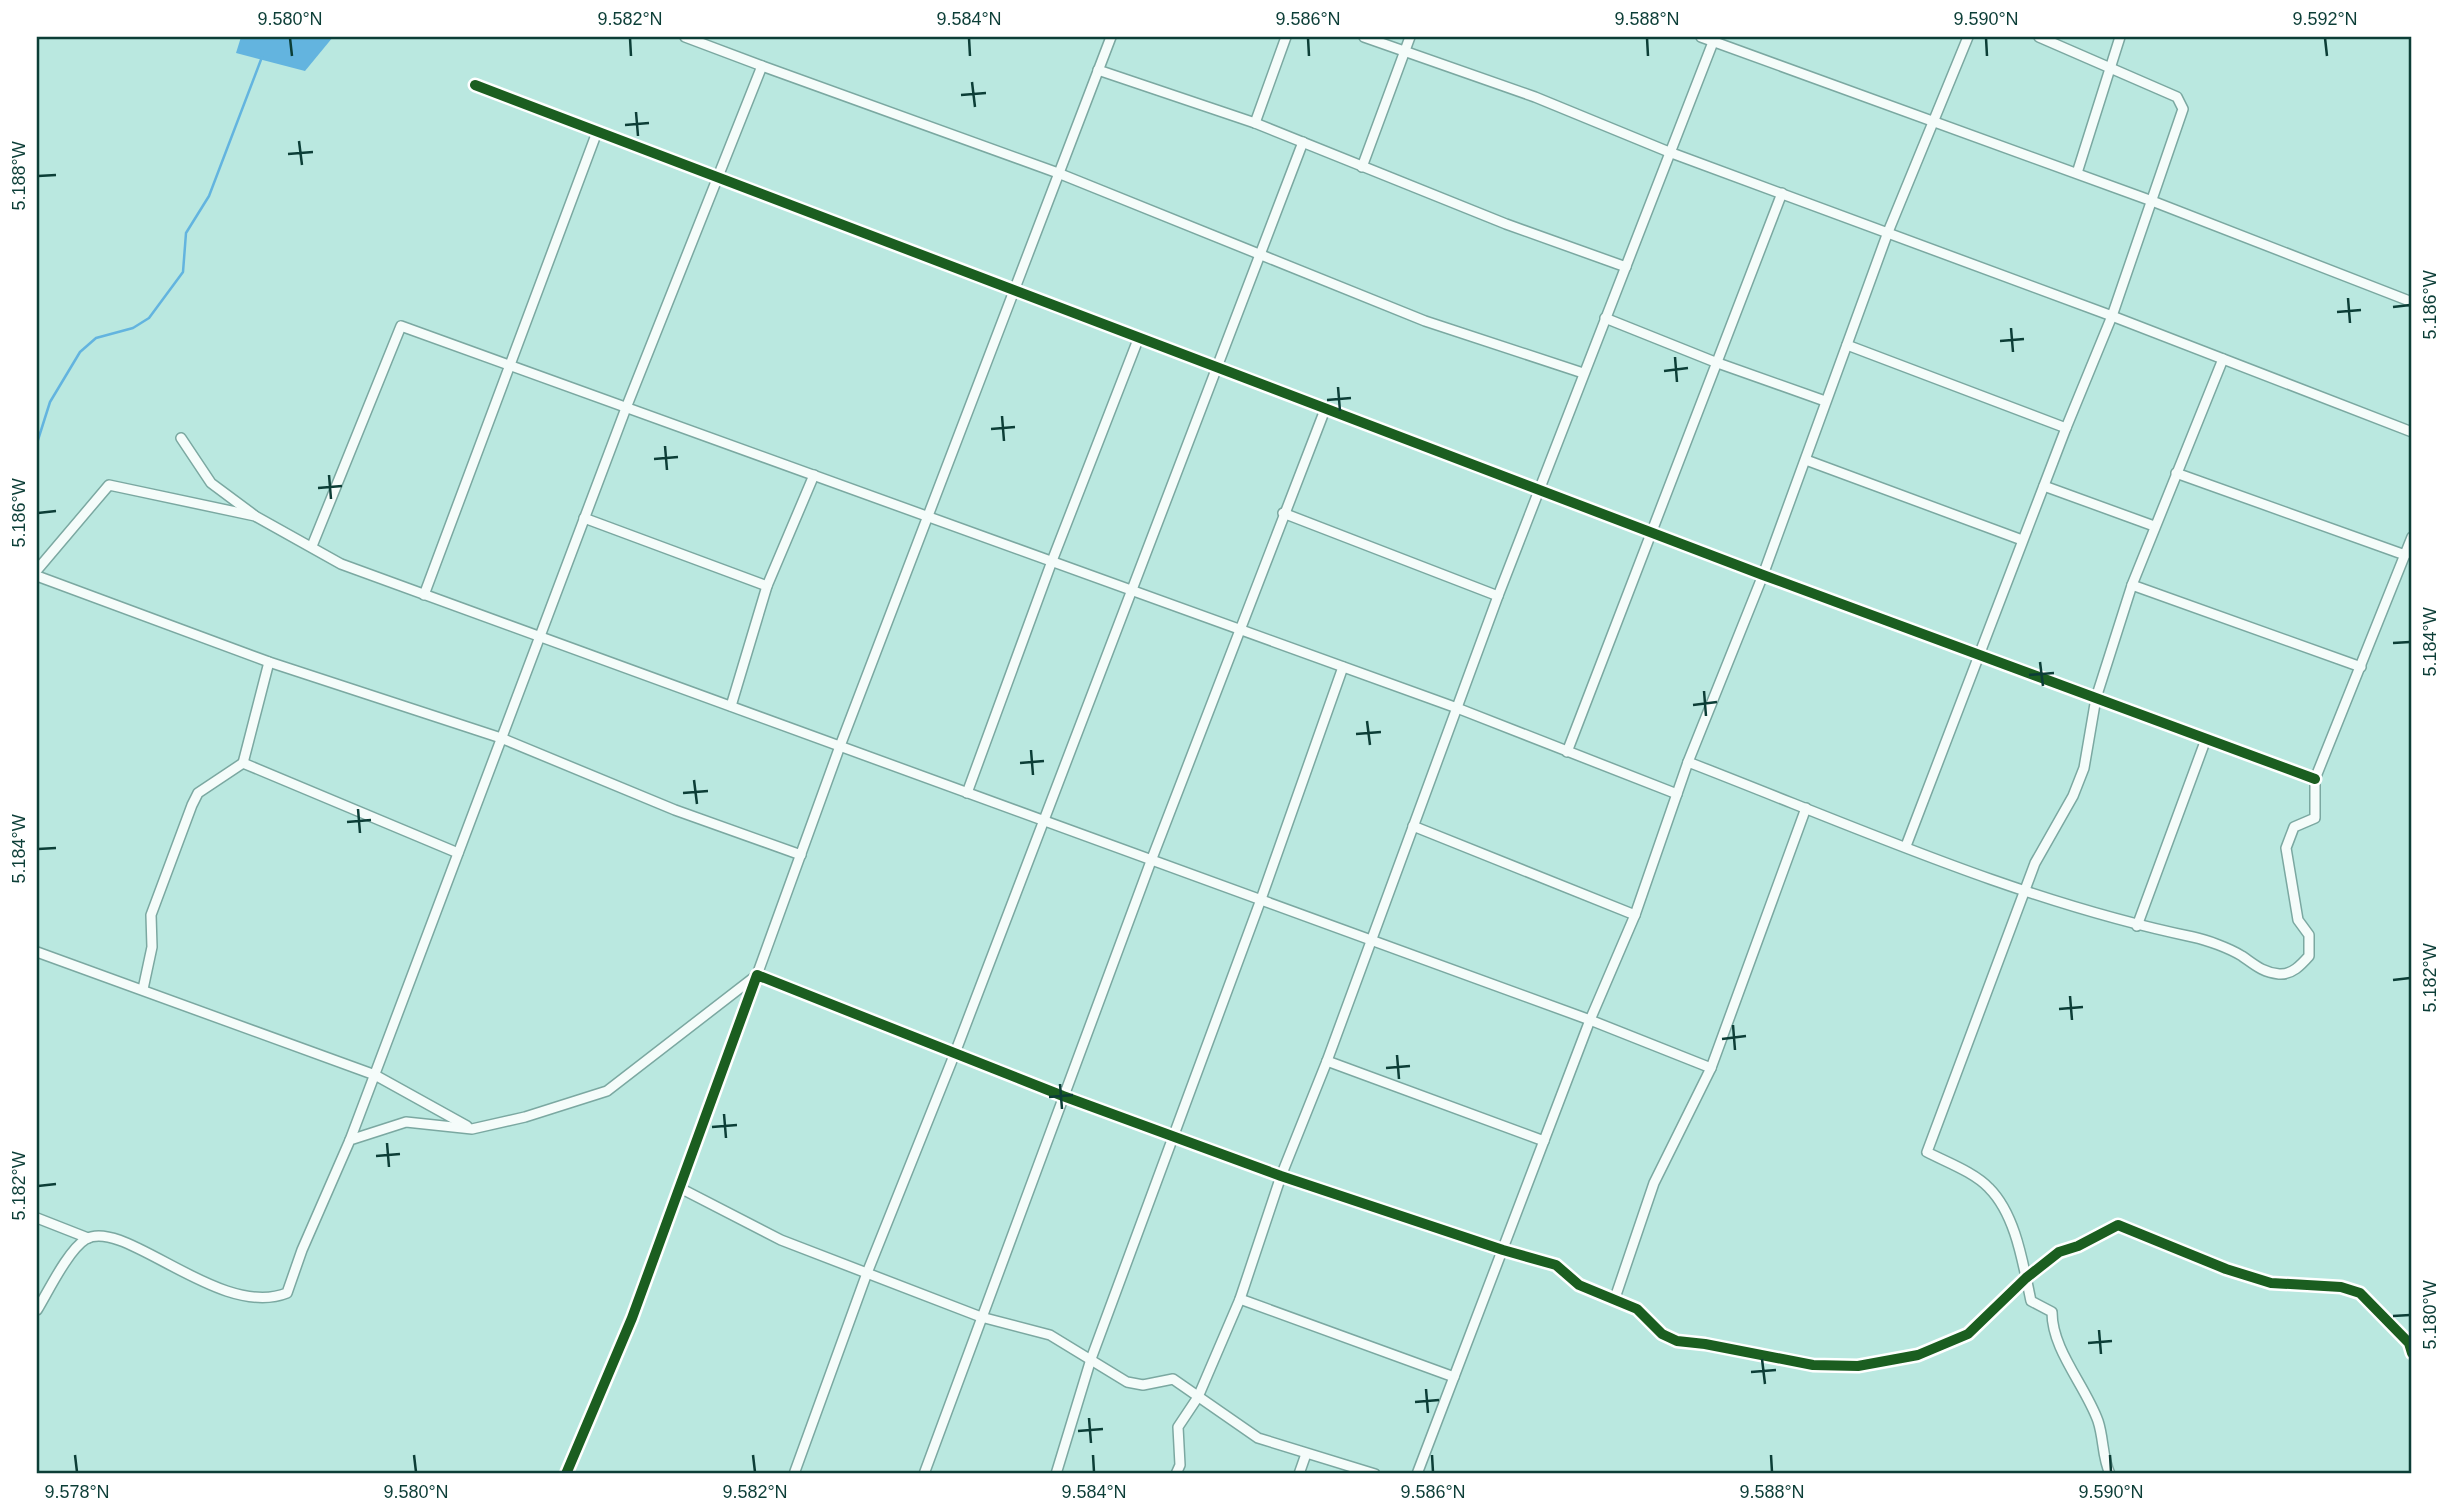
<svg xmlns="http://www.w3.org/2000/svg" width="2449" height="1511" viewBox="0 0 2449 1511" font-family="Helvetica,sans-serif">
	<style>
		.water { fill: #63b4df }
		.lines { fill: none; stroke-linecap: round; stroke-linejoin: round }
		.stream { stroke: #63b4df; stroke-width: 2.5 }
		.minor-casing { stroke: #7ba8a1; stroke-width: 12 }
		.minor { stroke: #f5fcfa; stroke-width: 9 }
		.cycleway-casing { stroke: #fff; stroke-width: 15 }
		.cycleway { stroke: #1b5e20; stroke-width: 10 }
		.ticks { fill: none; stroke: #0c3e37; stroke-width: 2.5 }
		.neatline { fill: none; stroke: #0c3e37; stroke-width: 2.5 }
		.ticks-label { font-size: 18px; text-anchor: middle; fill: #0c3e37 }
	</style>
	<rect width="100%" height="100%" fill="#bae8e0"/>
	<path class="water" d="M241 37H333L305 71 236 53Z"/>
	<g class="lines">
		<path class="stream" d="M37 443 50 402 80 352 96 338 133 328 149 318 183 272 186 233 209 196 262 57"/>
		<defs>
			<g id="minor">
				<path d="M1364 37 1535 97 1669 152 2112 316 2412 432"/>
				<path d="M1701 37 2152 201 2412 302"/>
				<path d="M762 66 1058 173 1425 321 1583 373"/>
				<path d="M1098 70 1255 123 1506 224 1626 267"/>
				<path d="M475 85 1763 575 2315 779"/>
				<path d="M1255 123 1286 37"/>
				<path d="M1362 167 1410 37"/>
				<path d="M2077 173 2120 37"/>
				<path d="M1605 318 1715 362 1825 401"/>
				<path d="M1847 345 2066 428"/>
				<path d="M181 438 211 483 254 515"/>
				<path d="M1806 460 2022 540"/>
				<path d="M2176 473 2405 555"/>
				<path d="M2044 486 2154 526"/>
				<path d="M1283 513 1498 596"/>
				<path d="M584 518 767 586"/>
				<path d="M312 546 401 326 1457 708 1677 794"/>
				<path d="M37 570 109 485 255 516 341 564 1590 1020 1711 1068"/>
				<path d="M37 576 269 662 501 738 675 810 801 855"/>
				<path d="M2132 585 2361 667"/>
				<path d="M424 595 597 132"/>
				<path d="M731 706 767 586 814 475"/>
				<path d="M1567 752 1782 193"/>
				<path d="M1688 762C1854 826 2019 901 2193 937 2207 940 2229 948 2242 956 2255 965 2262 972 2279 974 2292 975 2301 965 2309 956V935L2298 920 2286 848 2294 827 2315 818V779L2412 537"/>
				<path d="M243 763 269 662"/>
				<path d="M967 793 1052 561 1139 337"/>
				<path d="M1413 826 1635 915"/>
				<path d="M1906 846 2066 428 2112 316 2183 109 2177 97 2039 37"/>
				<path d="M2137 926 2206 739"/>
				<path d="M37 952 375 1075 467 1126"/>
				<path d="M143 989 152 947 151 915 192 805 198 793 243 763 458 853"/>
				<path d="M1327 1061 1544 1141"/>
				<path d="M350 1140 626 408 762 66 685 37"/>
				<path d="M680 1188 781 1240 981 1317 1050 1335 1127 1382 1143 1385 1173 1379 1258 1438 1375 1474"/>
				<path d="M37 1218 88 1238"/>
				<path d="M1615 1298 1654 1183 1711 1068 1806 808"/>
				<path d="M1240 1299 1454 1377"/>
				<path d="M37 1310C48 1292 68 1250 86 1239 124 1217 220 1320 287 1293L302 1250 350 1140 406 1122 472 1129 525 1117 607 1091 757 975 840 746 1111 37"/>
				<path d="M566 1474 632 1318 757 975 1063 1096 1281 1176 1503 1250 1556 1265 1579 1285 1637 1309 1662 1334 1677 1341 1705 1344 1813 1365 1858 1366 1918 1355 1968 1334 2026 1278 2059 1252 2078 1246 2118 1225 2226 1269 2271 1283 2341 1287 2360 1293 2409 1343 2412 1353"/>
				<path d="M794 1474 867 1273 955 1053 1303 142"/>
				<path d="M924 1474 1151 861 1326 407"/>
				<path d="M1056 1474 1091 1359 1260 902 1343 667"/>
				<path d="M1176 1474 1180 1465 1178 1427 1198 1397 1240 1299 1281 1176 1327 1061 1498 596 1715 37"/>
				<path d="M1299 1474 1306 1454"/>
				<path d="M1417 1474 1590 1020 1635 915 1688 762 1763 575 1888 232 1968 37"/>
				<path d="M2110 1474C2102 1457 2104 1439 2098 1421 2085 1385 2052 1350 2052 1312L2031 1301C2023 1264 2016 1215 1989 1188 1974 1172 1946 1162 1927 1152L2035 863 2073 796 2084 768 2096 698 2132 585 2223 359"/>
			</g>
		</defs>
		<use href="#minor" class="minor-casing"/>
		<use href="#minor" class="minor"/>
		<defs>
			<g id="cycleway">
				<path d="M475 85 1763 575 2315 779"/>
				<path d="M566 1474 632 1318 757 975 1063 1096 1281 1176 1503 1250 1556 1265 1579 1285 1637 1309 1662 1334 1677 1341 1705 1344 1813 1365 1858 1366 1918 1355 1968 1334 2026 1278 2059 1252 2078 1246 2118 1225 2226 1269 2271 1283 2341 1287 2360 1293 2409 1343 2412 1353"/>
			</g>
		</defs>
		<use href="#cycleway" class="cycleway-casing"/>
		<use href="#cycleway" class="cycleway"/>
	</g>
	<path class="ticks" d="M290 38 292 56M630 38 631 56M969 38 970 56M1308 38 1309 56M1647 38 1648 56M1986 38 1987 56M2325 38 2327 56M972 82 975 107M961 95 986 93M636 112 638 136M625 125 649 123M299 141 302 165M288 154 313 152M38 176 56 175M2348 298 2350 323M2393 307 2410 305M2337 312 2361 310M2011 328 2013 352M2000 341 2024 339M1675 357 1677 382M1664 371 1688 368M1338 387 1340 411M1327 400 1351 398M1002 416 1004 441M991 429 1015 427M665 446 667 470M654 459 678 457M329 475 331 499M318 488 342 486M38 513 56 511M2393 643 2410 642M2040 662 2043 686M2029 675 2054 673M1704 691 1706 716M1693 705 1717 702M1367 721 1370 745M1356 734 1381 732M1031 750 1033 775M1020 763 1044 761M694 780 697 804M683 793 708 791M358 809 360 833M347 822 371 820M38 849 56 848M2393 980 2410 978M2070 996 2072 1020M2059 1009 2083 1007M1733 1025 1735 1050M1722 1039 1746 1036M1397 1055 1399 1079M1386 1068 1410 1066M1060 1084 1062 1109M1049 1097 1073 1095M724 1114 726 1138M712 1127 737 1125M387 1143 389 1167M376 1156 400 1154M38 1186 56 1184M2393 1316 2410 1315M2099 1330 2101 1354M2088 1343 2112 1341M1762 1359 1765 1384M1751 1372 1776 1370M1426 1389 1428 1413M1415 1402 1439 1400M1089 1418 1091 1443M1078 1431 1103 1429M75 1455 77 1472M414 1455 416 1472M753 1455 755 1472M1093 1455 1094 1472M1432 1455 1433 1472M1771 1455 1772 1472M2110 1455 2111 1472"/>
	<rect width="2449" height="1511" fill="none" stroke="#ffffff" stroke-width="77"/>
	<rect x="38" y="38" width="2372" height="1434" class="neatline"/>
	<g class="ticks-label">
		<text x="290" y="25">9.580°N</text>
		<text x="630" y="25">9.582°N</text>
		<text x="969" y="25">9.584°N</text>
		<text x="1308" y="25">9.586°N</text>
		<text x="1647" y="25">9.588°N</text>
		<text x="1986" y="25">9.590°N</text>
		<text x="2325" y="25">9.592°N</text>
		<text transform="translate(19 176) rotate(-90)" y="6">5.188°W</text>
		<text transform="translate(2430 305) rotate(-90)" y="6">5.186°W</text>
		<text transform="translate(19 513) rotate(-90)" y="6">5.186°W</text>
		<text transform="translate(2430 642) rotate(-90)" y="6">5.184°W</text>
		<text transform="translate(19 849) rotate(-90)" y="6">5.184°W</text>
		<text transform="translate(2430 978) rotate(-90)" y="6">5.182°W</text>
		<text transform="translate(19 1186) rotate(-90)" y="6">5.182°W</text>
		<text transform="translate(2430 1315) rotate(-90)" y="6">5.180°W</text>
		<text x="77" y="1498">9.578°N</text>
		<text x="416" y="1498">9.580°N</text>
		<text x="755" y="1498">9.582°N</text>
		<text x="1094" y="1498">9.584°N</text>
		<text x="1433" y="1498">9.586°N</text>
		<text x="1772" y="1498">9.588°N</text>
		<text x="2111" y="1498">9.590°N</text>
	</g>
</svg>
